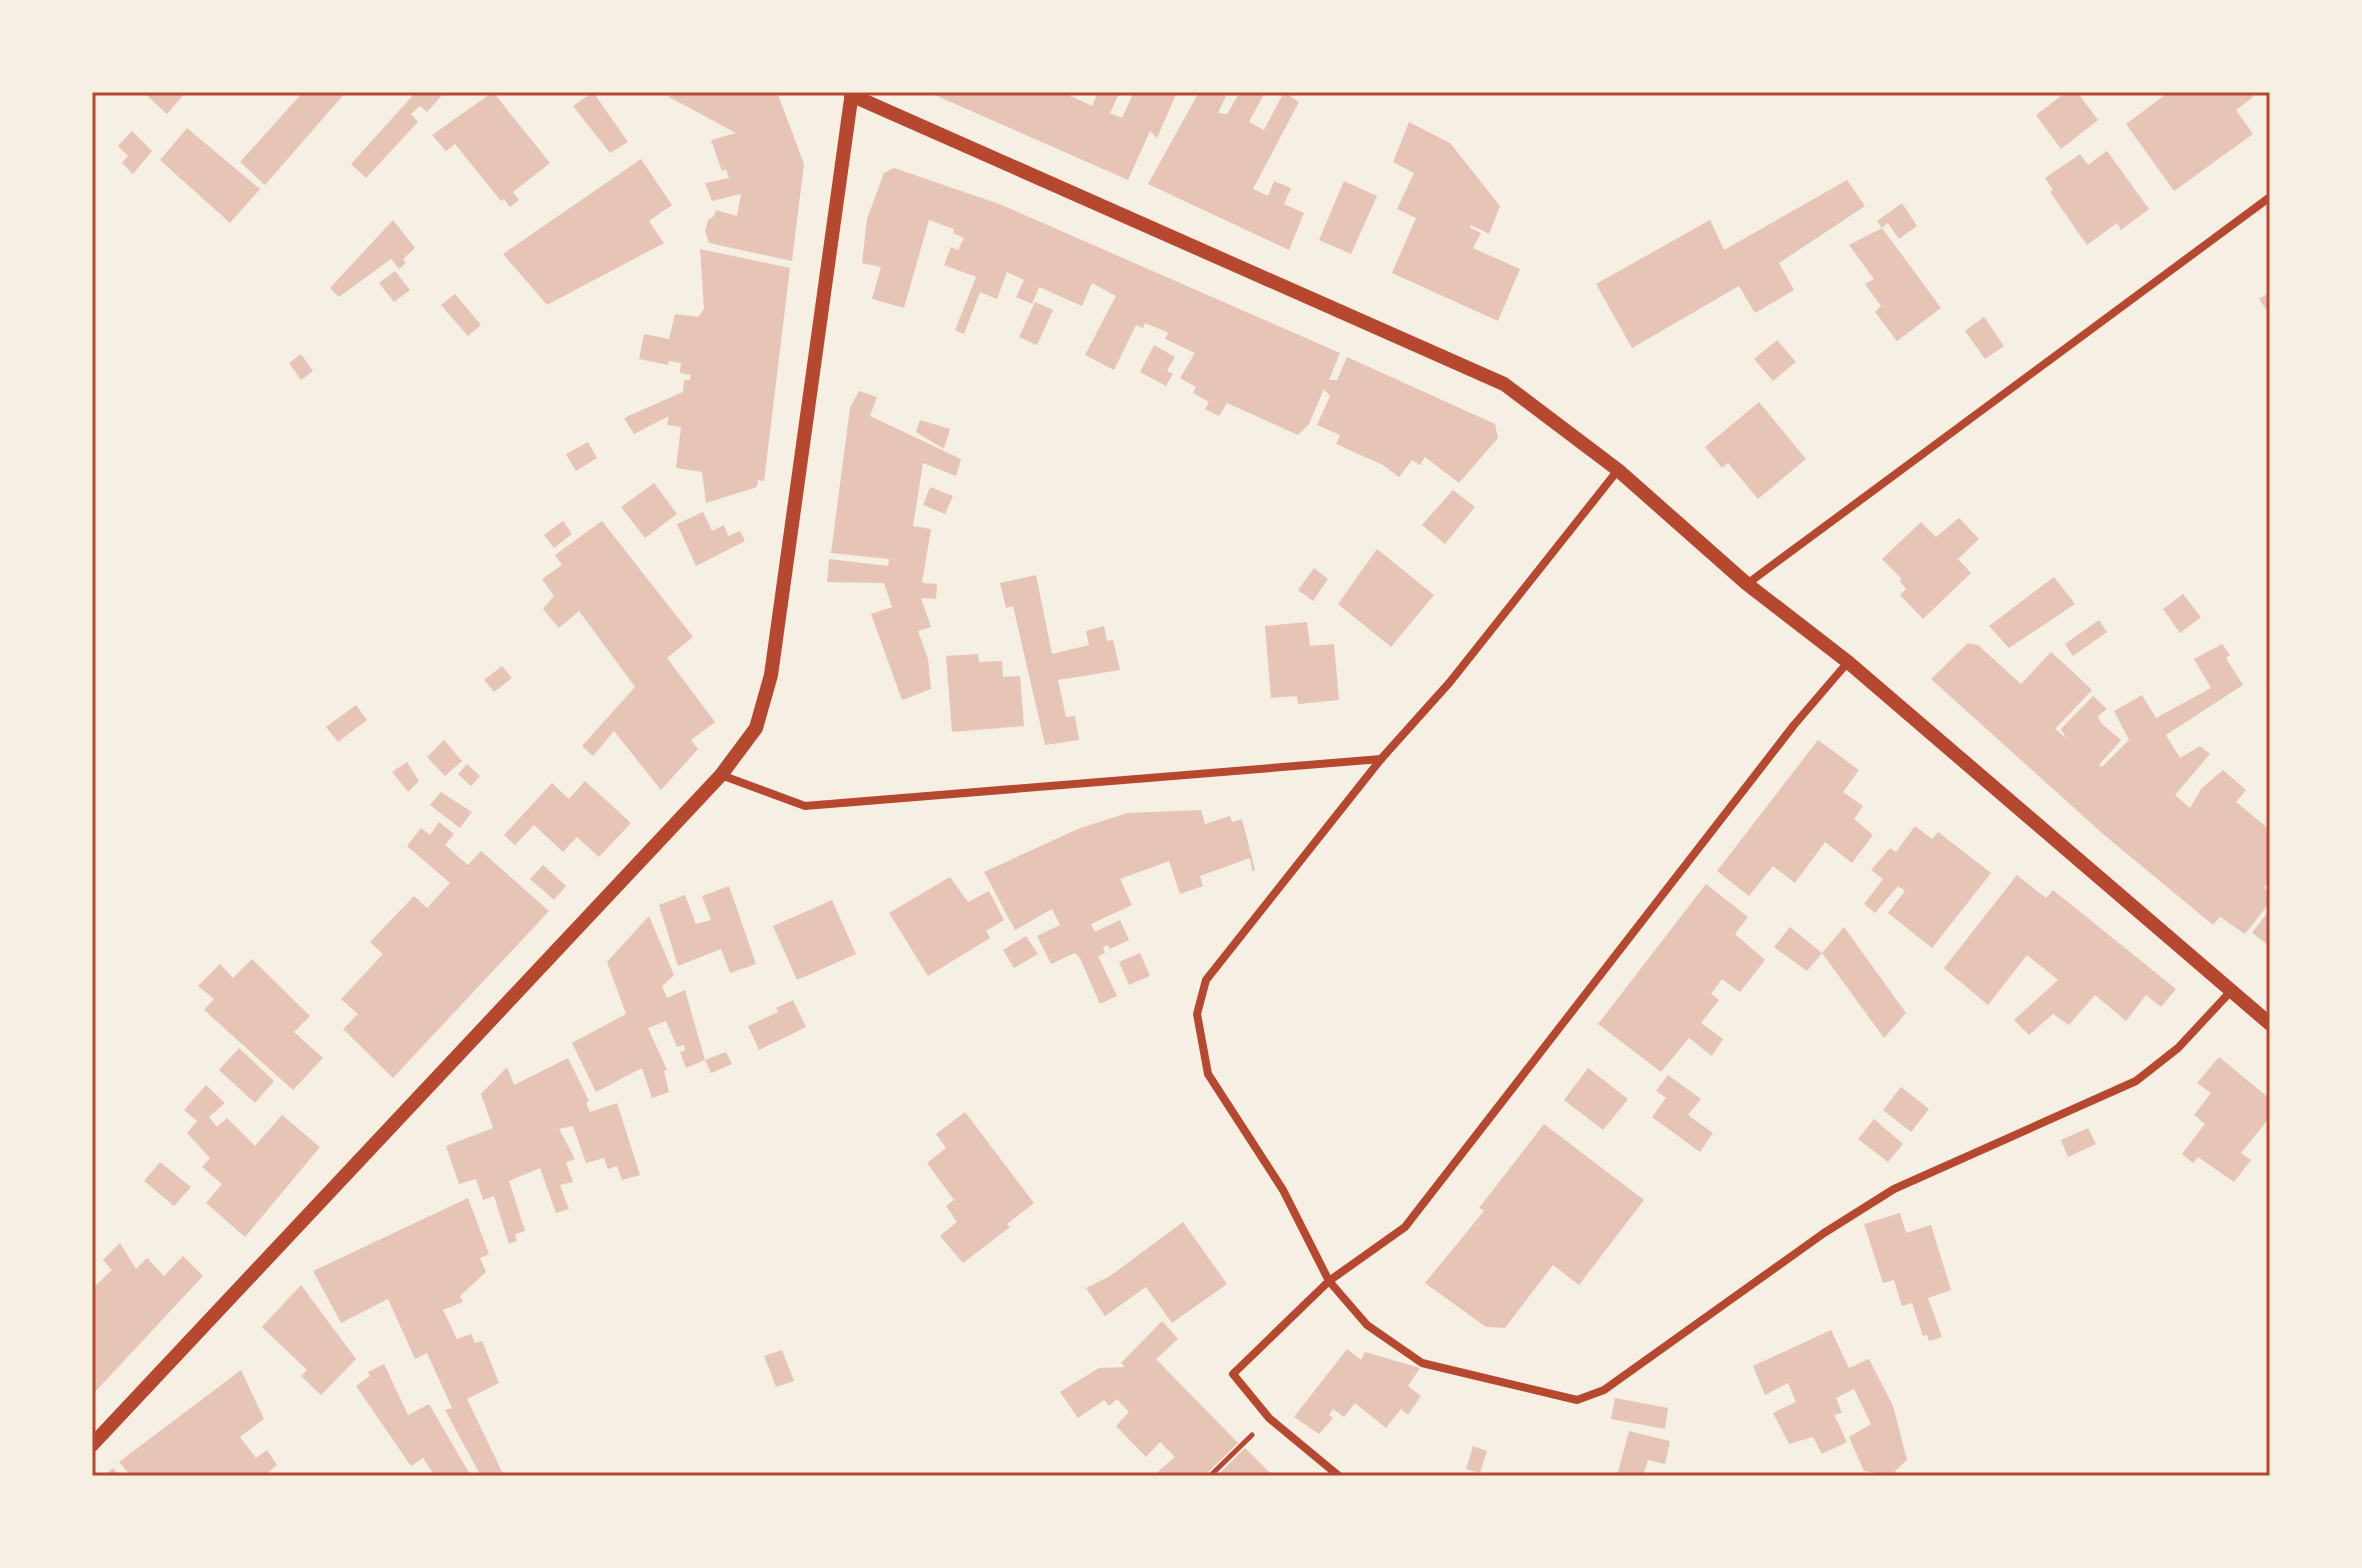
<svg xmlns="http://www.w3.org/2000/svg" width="2362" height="1568" viewBox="0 0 2362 1568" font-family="Karla,sans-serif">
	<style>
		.building { fill: #e6c5b7 }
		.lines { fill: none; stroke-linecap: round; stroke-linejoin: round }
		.path { stroke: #b5482f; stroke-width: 5 }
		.minor { stroke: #b5482f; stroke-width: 8 }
		.tertiary { stroke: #b5482f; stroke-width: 14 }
		.neatline { fill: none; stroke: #b5482f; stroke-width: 3 }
	</style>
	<rect width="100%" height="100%" fill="#f6efe4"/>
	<g class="building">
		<path d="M143 92H186L167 114Z"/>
		<path d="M303 92H346L265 185 240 162Z"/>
		<path d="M416 92H445L427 112 420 106 411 114 418 122 366 178 351 164Z"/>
		<path d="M493 92 550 163 513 192 519 200 510 207 504 199 501 201 455 144 446 151 432 135Z"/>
		<path d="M593 92 628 142 610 153 573 106Z"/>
		<path d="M672 92H777L804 164 792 261 709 243 705 231 708 220 714 216 716 210 737 216 741 194 712 201 705 183 729 178 726 169 722 171 711 140 736 133 669 97Z"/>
		<path d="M928 92H1062L1092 106 1098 92H1120L1110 113 1122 118 1134 92H1177L1157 138 1150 131 1128 180Z"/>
		<path d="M1199 92H1228L1218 113 1227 114 1240 92H1265L1249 122 1264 130 1284 92 1299 102 1253 189 1268 196 1274 181 1291 188 1284 204 1304 213 1289 250 1148 184Z"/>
		<path d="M2066 92H2077L2098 120 2061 149 2036 115Z"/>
		<path d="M2169 92H2249L2253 97 2236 110 2253 134 2174 191 2126 124Z"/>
		<path d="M1409 122 1450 143 1500 206 1489 234 1471 225 1470 228 1481 233 1473 248 1520 269 1498 321 1392 273 1416 218 1397 209 1414 173 1393 162Z"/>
		<path d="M187 128 260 189 230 223 160 160Z"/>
		<path d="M132 131 152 151 133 174 122 163 128 156 118 146Z"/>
		<path d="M2107 151 2149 209 2121 230 2117 223 2087 245 2050 192 2053 190 2045 178 2080 154 2088 165Z"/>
		<path d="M641 159 672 205 649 221 664 243 547 305 503 254Z"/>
		<path d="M894 168 1002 205 1340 353 1329 380H1337L1347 357 1495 424 1498 438 1459 483 1425 457 1420 465 1412 460 1399 477 1383 465 1336 444 1340 435 1317 425 1330 396 1324 389 1309 424 1298 435 1227 403 1219 416 1205 409 1209 402 1193 393 1196 387 1180 378 1195 353 1165 339 1168 333 1162 330 1145 323 1143 328 1136 325 1114 370 1085 355 1116 296 1092 283 1082 306 1039 287 1032 304 1016 297 1024 280 1007 272 997 299 980 292 964 334 955 330 976 277 944 265 951 247 958 250 964 238 953 233 954 229 929 220 904 308 872 299 881 267 862 263 867 219 884 173Z"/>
		<path d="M1847 180 1865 206 1779 263 1794 290 1755 313 1739 286 1632 348 1596 284 1710 220 1724 250Z"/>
		<path d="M1344 181 1377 196 1351 254 1319 240Z"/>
		<path d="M1902 203 1917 226 1899 239 1888 223 1882 228 1941 308 1897 341 1875 312 1881 306 1865 284 1874 279 1849 245 1882 228 1877 221Z"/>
		<path d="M393 220 415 248 403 259 406 263 399 269 391 259 339 297 330 288Z"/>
		<path d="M700 249 790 268 764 481 758 480 757 487 706 503 702 472 676 468 681 427 667 425 669 416 634 434 624 418 683 392 684 380H690L691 375 680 373 681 363 669 361 668 365 639 359 644 334 669 339 675 314 698 317 704 309Z"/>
		<path d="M395 271 410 290 394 302 379 283Z"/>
		<path d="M2270 292V315L2259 299Z"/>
		<path d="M455 294 481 325 468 336 441 305Z"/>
		<path d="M1035 302 1053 310 1037 345 1019 337Z"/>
		<path d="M1984 317 2004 346 1985 359 1965 331Z"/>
		<path d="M1777 340 1796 362 1773 381 1754 359Z"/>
		<path d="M1154 345 1175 357 1167 371 1173 374 1166 386 1140 372Z"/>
		<path d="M301 354 313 371 301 380 289 363Z"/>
		<path d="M859 391 877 397 870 416 961 459 956 476 923 463 913 526 931 529 922 583 937 584 936 599 921 598 931 627 918 631 928 659 931 689 902 700 871 614 892 607 884 583 827 582 829 559 888 566 889 559 831 553 850 408Z"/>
		<path d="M1759 402 1806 459 1758 499 1728 463 1722 468 1705 447Z"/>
		<path d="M920 420 950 429 944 449 916 432Z"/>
		<path d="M588 442 597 458 576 471 566 454Z"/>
		<path d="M654 483 677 514 645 538 621 507Z"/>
		<path d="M930 487 953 496 945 514 923 505Z"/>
		<path d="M1453 490 1475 507 1445 544 1422 525Z"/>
		<path d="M703 512 712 531 724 525 728 536 740 531 745 541 696 566 677 524Z"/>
		<path d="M1959 518 1979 539 1958 559 1971 573 1923 619 1900 595 1906 589 1899 580 1902 579 1882 559 1921 522 1936 537Z"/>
		<path d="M563 521 572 534 554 548 544 535Z"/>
		<path d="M602 521 693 637 667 658 715 722 691 740 698 749 661 790 614 731 593 756 582 746 635 687 579 611 559 628 543 609 554 596 542 579 562 565 555 555Z"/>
		<path d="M1377 549 1434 595 1391 647 1338 604Z"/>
		<path d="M1314 568 1328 579 1313 601 1298 590Z"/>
		<path d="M1036 575 1052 654 1089 645 1086 631 1104 626 1107 641 1113 640 1120 670 1058 680 1066 717 1075 716 1079 740 1045 745 1013 606 1006 608 1000 583Z"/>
		<path d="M2054 577 2075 604 2009 648 1989 626Z"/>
		<path d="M2183 594 2201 617 2180 633 2163 609Z"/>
		<path d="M2099 620 2107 632 2073 656 2065 644Z"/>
		<path d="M1307 622 1310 646 1334 644 1339 700 1298 704 1297 696 1271 698 1265 626Z"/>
		<path d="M1968 643 1978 645 2021 684 2051 652 2074 673 2092 690 2055 729 2066 738 2061 729 2093 696 2107 709 2098 716 2101 723 2121 740 2099 765 2102 767 2129 740 2114 711 2142 695 2156 718 2211 688 2194 659 2222 644 2230 655 2226 658 2243 685 2166 735 2180 758 2200 746 2210 754 2175 795 2190 808 2201 789 2223 770 2246 790 2236 802 2270 830V879L2264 888 2270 892V902L2245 934 2220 917 2213 925 2103 834 1931 679Z"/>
		<path d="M978 654 979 662 1002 661 1003 677 1020 676 1024 726 952 732 946 656Z"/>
		<path d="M502 666 512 678 494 692 484 680Z"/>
		<path d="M356 705 367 720 338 742 326 727Z"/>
		<path d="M444 740 462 761 445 776 427 757Z"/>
		<path d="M1818 740 1859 770 1843 792 1863 806 1854 819 1873 835 1852 863 1825 842 1795 883 1773 866 1749 896 1717 871Z"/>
		<path d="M407 762 419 781 408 792 392 772Z"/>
		<path d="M467 764 480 776 471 786 458 774Z"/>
		<path d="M585 781 631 823 599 857 577 837 563 852 534 825 515 845 504 835 552 783 569 799Z"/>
		<path d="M441 792 472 812 460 828 430 805Z"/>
		<path d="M1201 810 1205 824 1230 816 1232 822 1242 819 1255 870 1252 871 1250 858 1200 876 1203 886 1180 894 1169 861 1120 879 1132 905 1091 924 1095 932 1120 920 1129 940 1110 949 1108 945 1103 947 1105 953 1098 956 1117 996 1100 1004 1080 958 1075 953 1051 964 1037 936 1060 925 1052 909 1015 930 984 872 1080 828 1128 813Z"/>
		<path d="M439 822 454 834 445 845 468 865 481 851 549 911 393 1078 343 1029 358 1014 341 999 383 954 370 942 414 896 427 908 450 883 407 846 421 828 430 835Z"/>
		<path d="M1915 826 1932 839 1938 832 1991 873 1932 948 1888 913 1905 891 1898 886 1875 913 1864 904 1883 879 1871 870 1890 848 1896 852Z"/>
		<path d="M543 865 566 886 554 900 530 879Z"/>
		<path d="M2017 875 2046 898 2053 890 2176 989 2161 1007 2146 995 2126 1021 2095 995 2069 1025 2053 1014 2029 1035 2014 1020 2058 980 2027 955 1988 1005 1944 968Z"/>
		<path d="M950 877 968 902 989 891 1004 920 986 931 990 938 928 976 889 913Z"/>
		<path d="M1706 884 1748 917 1735 934 1765 960 1740 992 1722 979 1711 994 1719 1000 1701 1023 1723 1039 1712 1056 1689 1038 1661 1072 1598 1024Z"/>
		<path d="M729 886 756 964 730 973 721 949 678 966 659 905 685 895 696 924 711 920 702 896Z"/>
		<path d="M832 900 856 954 797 980 773 926Z"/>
		<path d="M2270 909V946L2252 933Z"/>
		<path d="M649 916 674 975 662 986 667 998 685 990 705 1060 726 1052 732 1064 711 1073 705 1060 686 1068 680 1052 685 1050 684 1045 677 1047 666 1021 648 1028 667 1070 664 1071 669 1092 652 1098 642 1068 596 1092 572 1043 626 1014 607 962Z"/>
		<path d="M1790 927 1822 953 1807 971 1774 947Z"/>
		<path d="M1844 927 1906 1013 1884 1038 1822 953Z"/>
		<path d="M1026 936 1038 954 1014 968 1003 950Z"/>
		<path d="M1140 953 1150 976 1129 985 1119 962Z"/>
		<path d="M252 959 310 1016 294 1032 323 1058 293 1090 204 1010 214 999 198 986 220 964 233 978Z"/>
		<path d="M793 1000 806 1027 759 1050 748 1026 778 1012 776 1008Z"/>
		<path d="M239 1048 274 1081 255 1103 219 1070Z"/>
		<path d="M2219 1057 2270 1099V1117L2241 1153 2251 1160 2234 1182 2198 1157 2193 1163 2182 1154 2205 1124 2194 1115 2211 1093 2197 1083Z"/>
		<path d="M568 1058 589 1101 586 1103 590 1112 617 1103 640 1175 622 1180 617 1166 608 1169 604 1158 586 1163 573 1126 559 1129 575 1159 566 1162 573 1182 560 1185 569 1209 556 1213 540 1168 509 1181 525 1231 515 1234 517 1241 509 1244 494 1196 483 1200 476 1179 459 1184 446 1146 493 1128 481 1094 507 1067 514 1085Z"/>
		<path d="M1588 1068 1628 1099 1603 1130 1564 1100Z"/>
		<path d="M1668 1075 1701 1099 1688 1115 1713 1133 1700 1152 1652 1117 1666 1098 1656 1091Z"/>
		<path d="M206 1085 225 1103 209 1117 217 1127 227 1118 255 1146 282 1115 320 1147 245 1237 206 1203 222 1184 202 1167 210 1158 187 1133 197 1121 184 1110Z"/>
		<path d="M1901 1087 1929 1109 1911 1132 1883 1110Z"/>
		<path d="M965 1112 1034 1203 1007 1224 1010 1227 963 1263 940 1236 957 1222 946 1206 954 1200 927 1163 946 1148 936 1134Z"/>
		<path d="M1874 1119 1903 1144 1888 1162 1858 1139Z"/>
		<path d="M1544 1124 1644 1200 1579 1285 1553 1265 1505 1328 1486 1327 1425 1283 1484 1211 1479 1208Z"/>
		<path d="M2088 1128 2096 1144 2068 1157 2061 1140Z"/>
		<path d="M160 1162 191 1187 174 1206 144 1181Z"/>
		<path d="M468 1198 489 1254 480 1258 486 1272 460 1296 463 1302 443 1310 457 1339 471 1334 475 1343 482 1341 499 1383 467 1399 504 1476H481L445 1410 452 1408 427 1353 415 1359 388 1299 341 1323 313 1271Z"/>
		<path d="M1900 1213 1906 1233 1931 1225 1951 1290 1928 1298 1942 1337 1929 1341 1927 1335 1923 1336 1912 1303 1902 1306 1894 1280 1883 1283 1864 1224Z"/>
		<path d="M1183 1222 1227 1284 1172 1323 1146 1287 1105 1316 1086 1288 1110 1276Z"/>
		<path d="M120 1243 136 1269 147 1258 164 1276 183 1256 203 1276 92 1395V1289L112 1270 103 1260Z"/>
		<path d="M301 1285 356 1359 321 1395 301 1376 307 1370 262 1327Z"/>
		<path d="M1162 1321 1178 1339 1156 1359 1238 1443 1204 1476H1153L1175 1457 1160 1442 1146 1457 1116 1426 1129 1412 1117 1399 1109 1406 1104 1400 1078 1418 1060 1392 1099 1368 1125 1367 1121 1363Z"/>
		<path d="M1831 1330 1849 1368 1869 1359 1893 1406 1907 1460 1895 1471 1896 1476 1864 1471 1849 1437 1871 1424 1854 1389 1836 1398 1842 1413 1834 1415 1847 1442 1822 1454 1813 1437 1789 1444 1773 1413 1796 1402 1788 1383 1765 1395 1753 1366Z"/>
		<path d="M1347 1349 1361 1360 1365 1352 1420 1368 1408 1386 1421 1396 1408 1415 1401 1409 1386 1428 1355 1403 1344 1417 1333 1409 1329 1415 1333 1418 1319 1434 1294 1417Z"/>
		<path d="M782 1350 794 1381 776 1387 764 1356Z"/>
		<path d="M384 1364 408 1415 429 1404 471 1476H435L423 1458 411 1466 356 1386 370 1376 368 1372Z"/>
		<path d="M241 1370 264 1419 240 1437 256 1458 267 1450 277 1465 264 1476H131L119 1462Z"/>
		<path d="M1615 1398 1668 1408 1665 1429 1611 1419Z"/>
		<path d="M1629 1431 1670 1441 1665 1464 1648 1460 1643 1476H1617Z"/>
		<path d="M1473 1446 1487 1451 1480 1473 1466 1469Z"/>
		<path d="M1245 1448 1273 1476H1217Z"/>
		<path d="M113 1468 120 1476H104Z"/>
	</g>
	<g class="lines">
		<path class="path" d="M1210 1476 1252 1435"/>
		<g class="minor">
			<path d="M1618 470 1450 682 1381 759 1206 980 1197 1014 1208 1074 1283 1190 1329 1281 1367 1325 1422 1363 1577 1400 1604 1390 1824 1233 1894 1189 2136 1081 2178 1048 2232 990"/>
			<path d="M1747 584 2270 197"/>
			<path d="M721 775 805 806 1381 759"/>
			<path d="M1339 1476 1269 1418 1233 1374 1329 1281 1405 1227 1794 725 1848 662"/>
		</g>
		<g class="tertiary">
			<path d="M851 95 1504 384 1618 470 1747 584 1848 662 2270 1024"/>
			<path d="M92 1445 721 775 756 728 771 675 852 92"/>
		</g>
	</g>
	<rect width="2362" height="1568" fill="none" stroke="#f6efe4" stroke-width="188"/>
	<rect x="94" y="94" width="2174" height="1380" class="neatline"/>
</svg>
